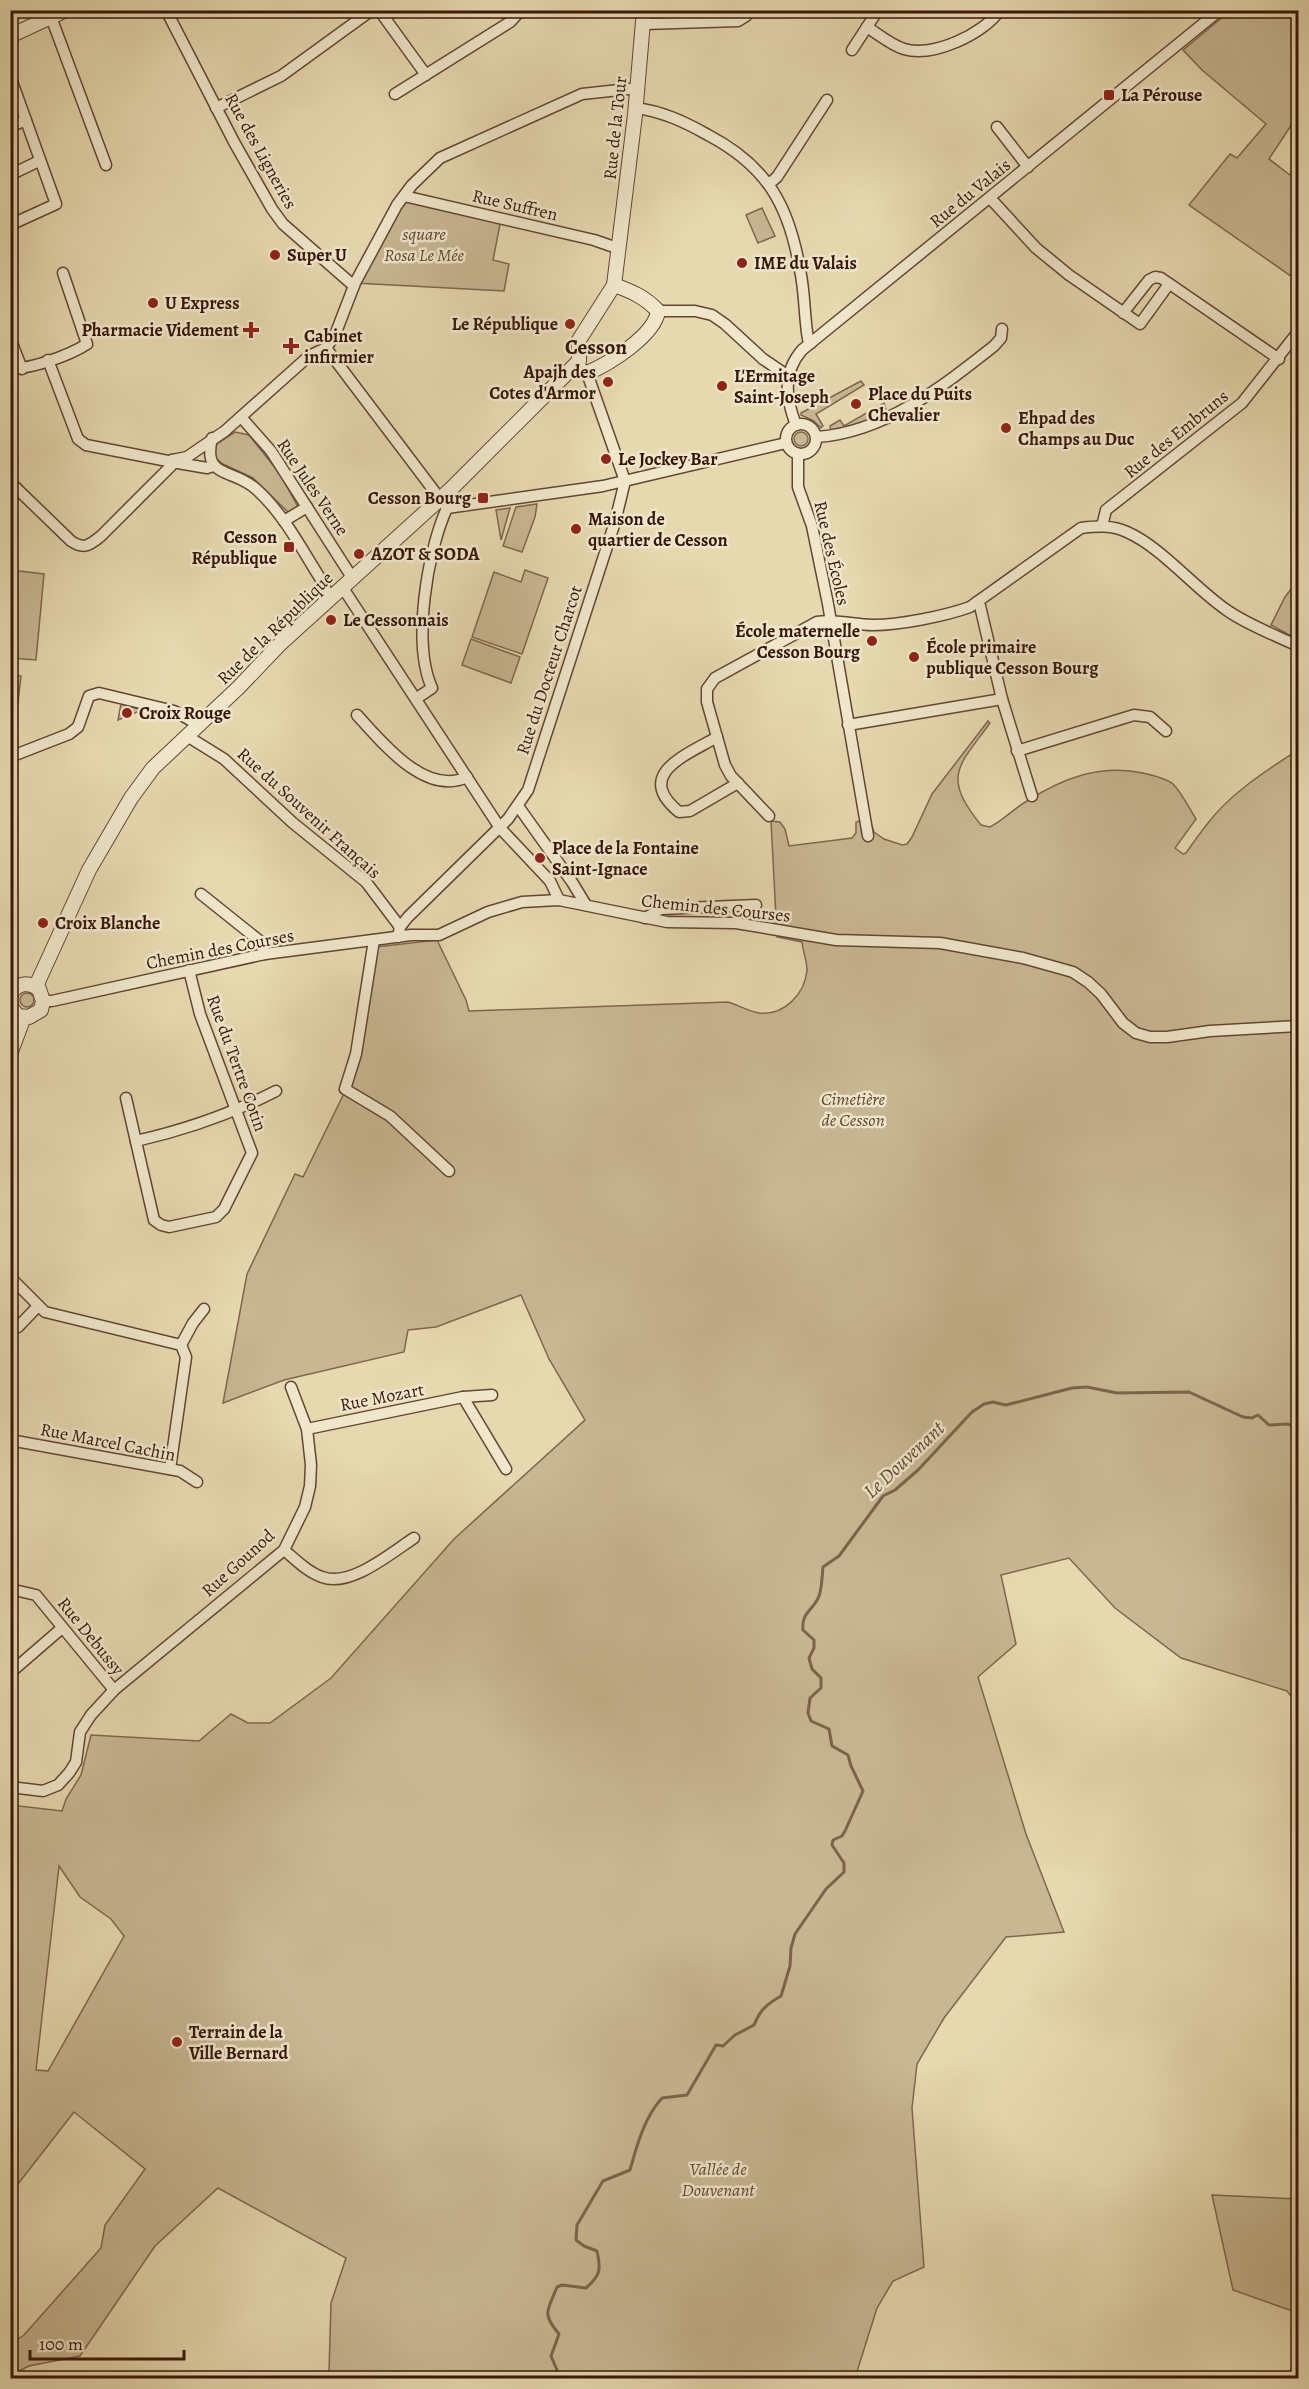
<svg xmlns="http://www.w3.org/2000/svg" width="1309" height="2389" viewBox="0 0 1309 2389" font-family="Alegreya,serif">
	<style>
		.green { fill: #c8b793; stroke: #80664e; stroke-width: 1.5; fill-rule: evenodd }
		.lines { fill: none; stroke-linecap: round; stroke-linejoin: round }
		.stream { stroke: #7c634b; stroke-width: 3 }
		.minor-casing { stroke: #634632; stroke-width: 13 }
		.tertiary-casing { stroke: #634632; stroke-width: 16 }
		.minor { stroke: #efe6cb; stroke-width: 10 }
		.tertiary { stroke: #efe6cb; stroke-width: 14 }
		.poi-dot { fill: #8f2418; stroke: #efe6cb; stroke-width: 2 }
		.labels { text-anchor: middle; dominant-baseline: central; stroke-width: 5; stroke-linejoin: round; paint-order: stroke }
		.poi-label { font-size: 18px; font-weight: bold; fill: #371609; stroke: #efe6cb; text-anchor: start }
		.street-label { font-size: 18px; fill: #371609; stroke: #efe6cb }
		.park-label { font-size: 18px; font-style: italic; fill: #624632; stroke: #efe6cb }
		.water-label { font-size: 20px; font-style: italic; fill: #654935; stroke: #efe6cb }
		.quarter-label { font-size: 21px; font-weight: bold; fill: #371609; stroke: #efe6cb }
	</style>
	<rect width="100%" height="100%" fill="#e6d8af"/>
	<filter id="stains"><feTurbulence type="fractalNoise" baseFrequency=".00333" numOctaves="4"/><feColorMatrix values="0 0 0 0 .2 0 0 0 0 .09 0 0 0 0 .02 0 0 0 .5 -.17"/></filter>
	<radialGradient id="worn" r=".72"><stop offset=".6" stop-color="#630" stop-opacity="0"/><stop offset="1" stop-color="#630" stop-opacity=".3"/></radialGradient>
	<g class="green">
		<path d="M1230 11H1298V115L1269 159 1290 175 1298 164V281L1189 205 1230 154 1237 158 1266 124 1202 70 1183 50Z"/>
		<path d="M404 196 501 219 493 260 509 264 504 291 355 283Z"/>
		<path d="M762 208 775 236 758 243 746 215Z"/>
		<path d="M861 381 864 385 816 414 823 426 821 428 814 421 801 415V413Z"/>
		<path d="M884 403 887 413 865 422 831 432 830 426 840 420 844 426Z"/>
		<circle cx="801" cy="439" r="7"/>
		<path d="M235 432 249 435 280 474 298 507 288 512 253 478 223 464 213 456 215 445Z"/>
		<path d="M537 504 535 517 522 552 503 546 516 507Z"/>
		<path d="M510 508 501 540 496 510Z"/>
		<path d="M11 570 44 574 36 660 11 658Z"/>
		<path d="M525 570 548 578 522 654 472 637 494 572 521 582Z"/>
		<path d="M1298 580V623L1291 636 1271 625 1285 597Z"/>
		<path d="M471 639 520 657 511 683 462 665Z"/>
		<path d="M11 675 21 676 17 711 11 710Z"/>
		<path d="M121 704 142 710 118 720Z"/>
		<path d="M988 721 990 723C959 766 941 776 981 825L990 827C1004 820 1013 809 1027 801 1063 778 1100 764 1143 773 1152 775 1166 778 1173 784 1182 793 1189 808 1196 819L1175 848 1183 854 1186 853C1193 843 1200 833 1208 823 1231 793 1267 770 1298 750V1705L1287 1691 1181 1658 1115 1608 1069 1558 1001 1575 1016 1644 978 1677 1026 1834 1064 1932 1006 1937 944 2018 917 2064 912 2108 924 2267 893 2281 877 2308 855 2378H325L329 2372 331 2303 346 2258 218 2188 155 2246 80 2356 29 2366 11 2375V2344L24 2335 101 2248 105 2225 145 2169 74 2112 11 2193V1805L62 1811 66 1799 81 1775 91 1735 199 1741 231 1714 248 1723H270L331 1678 454 1539 585 1420 549 1359 521 1295 436 1327 408 1330 404 1352 284 1380 223 1403 247 1274 295 1174 303 1177 353 1075 376 947 437 940 466 1000 469 1011 728 1002C738 1005 748 1011 759 1013 784 1016 805 994 807 970 807 962 803 951 802 942L777 937 771 821 780 822 785 829 789 846 852 838 856 833V822L869 819 874 832 884 839 902 845 907 844 912 837 932 794ZM59 1866 80 1897 111 1919 124 1936 48 2071 36 2070Z"/>
		<circle cx="27" cy="1000" r="7"/>
		<path d="M1212 2195 1298 2199V2313L1233 2290Z"/>
	</g>
	<g class="lines">
		<path class="stream" d="M553 2378 557 2370 551 2356 559 2334C541 2313 548 2310 557 2287L562 2285 586 2288C601 2275 601 2269 597 2251L584 2246 576 2240 577 2225 603 2181 630 2170C637 2145 644 2118 662 2098L687 2095 716 2045 723 2046 735 2035 754 2025C760 2010 767 2004 781 1996L790 1966 791 1948 795 1934 826 1889 844 1872V1863L832 1845 833 1840 842 1836 845 1831 863 1791 851 1766 848 1755 832 1746 829 1729 811 1721 808 1713 810 1698 821 1688V1678L812 1669 809 1658 814 1648V1640L803 1630C801 1612 814 1610 819 1596 822 1588 822 1576 823 1567L839 1556 883 1496 895 1490 918 1470 972 1412 984 1404 993 1402 1006 1405 1072 1388 1087 1387 1117 1393 1189 1392 1243 1417 1252 1418 1258 1415 1269 1425 1288 1424 1298 1429"/>
		<defs>
			<g id="minor">
				<path d="M166 10 234 142 272 209 283 224 354 286"/>
				<path d="M379 10 426 75"/>
				<path d="M51 17 106 165"/>
				<path d="M644 24 738 21 746 16 749 10"/>
				<path d="M867 27C878 34 891 45 904 49 932 58 984 34 1000 10"/>
				<path d="M852 50 878 10"/>
				<path d="M10 76 56 204 10 225"/>
				<path d="M395 94 510 22 521 10"/>
				<path d="M216 108 281 76 372 10"/>
				<path d="M635 108C662 111 685 122 708 135 767 166 789 205 800 270 805 292 804 316 808 339L811 343"/>
				<path d="M10 127 26 120"/>
				<path d="M997 127 1028 167"/>
				<path d="M10 175 39 161"/>
				<path d="M769 184 777 177 827 100"/>
				<path d="M404 196 594 240 617 248"/>
				<path d="M990 198 1036 248 1069 275 1140 324 1169 284"/>
				<path d="M658 311H695L712 315 725 324 763 359 788 376"/>
				<path d="M1123 313 1149 280 1155 277 1161 278 1279 359"/>
				<path d="M10 338 22 369"/>
				<path d="M326 348 447 508 603 486 786 443"/>
				<path d="M48 360 78 439 86 445 178 463 207 468 213 466"/>
				<path d="M10 368C30 370 70 355 87 344L63 273"/>
				<path d="M241 417 271 451 353 579"/>
				<circle cx="801" cy="439" r="15"/>
				<path d="M796 425C786 399 782 373 802 350L1220 10"/>
				<path d="M817 437C885 432 942 387 994 346L1001 338 1002 329"/>
				<path d="M212 438C202 479 233 468 256 489 283 513 301 548 320 578 324 585 326 592 331 598"/>
				<path d="M798 455V487L812 526 828 604 868 836"/>
				<path d="M172 460 187 457 225 431 309 356 326 348 335 335 355 283 397 205 412 185 440 158 582 94 638 88"/>
				<path d="M10 482 71 541C84 550 90 545 101 536L171 466 172 460"/>
				<path d="M284 521 307 507"/>
				<path d="M1102 526 1106 510 1242 403 1294 337"/>
				<path d="M343 588 500 828 550 881 559 900"/>
				<path d="M977 602 980 606 1002 699 1032 796"/>
				<path d="M417 698 432 688C412 644 427 552 447 508"/>
				<path d="M357 715C382 742 425 797 467 777"/>
				<path d="M848 725 1002 699"/>
				<path d="M187 736 224 759 293 823 366 882 400 927"/>
				<path d="M717 737C687 755 633 774 679 812L690 811 738 783"/>
				<path d="M1017 751 1134 715 1150 717 1166 731"/>
				<path d="M10 757 69 734 78 727 89 696 99 693 174 711 199 725"/>
				<path d="M518 806 572 882 586 905"/>
				<path d="M769 816 731 776 725 765 707 702V689L715 678 817 622C835 619 854 625 873 625 900 625 945 616 970 607L1081 528C1097 526 1112 525 1127 532 1163 548 1195 589 1228 611 1250 626 1275 635 1298 646"/>
				<path d="M201 894 261 942 265 954"/>
				<path d="M645 918 661 909 756 905"/>
				<path d="M398 937 400 927 408 917 508 819 528 790 615 522 625 481 587 373"/>
				<path d="M374 940 356 1054 345 1089 390 1116 449 1171"/>
				<path d="M43 1001H52L265 954 411 935H439L488 912 522 902 559 900 667 922 736 923 836 940 940 943 1023 958 1073 972 1088 982 1101 994 1123 1023 1136 1033 1150 1037H1167L1210 1031 1298 1026"/>
				<path d="M126 1098 154 1220 161 1225 169 1227 216 1217 224 1209 252 1153 200 1014 189 970"/>
				<path d="M136 1141C185 1130 231 1114 276 1091"/>
				<path d="M10 1277 45 1312 181 1345 186 1357 170 1469"/>
				<path d="M18 1327 38 1306"/>
				<path d="M181 1345 193 1323 204 1309"/>
				<path d="M463 1397 506 1469"/>
				<path d="M307 1429 463 1397 492 1395"/>
				<path d="M10 1440 180 1471 197 1482"/>
				<path d="M284 1550C295 1559 307 1572 322 1577 350 1588 391 1553 414 1538"/>
				<path d="M10 1589 36 1595 114 1690"/>
				<path d="M10 1673 62 1628"/>
				<path d="M10 1787 43 1791 58 1785 69 1773 76 1762 80 1732 91 1715 114 1690 284 1550 305 1507 310 1486 311 1465 307 1429 291 1387"/>
			</g>
			<g id="tertiary">
				<path d="M10 36 66 10"/>
				<path d="M575 368 587 373C609 364 655 335 658 311 645 297 631 291 614 285"/>
				<path d="M36 986 89 870 131 798 153 768 238 688 281 643 451 489 579 361V340L614 285 635 115 644 10"/>
				<path d="M10 995C17 983 28 981 39 989L43 1001 41 1010 29 1017 18 1016 10 1006"/>
				<path d="M10 1054 24 1017"/>
			</g>
		</defs>
		<use href="#minor" class="minor-casing"/>
		<use href="#tertiary" class="tertiary-casing"/>
		<use href="#minor" class="minor"/>
		<use href="#tertiary" class="tertiary"/>
	</g>
	<g class="poi-dot">
		<rect x="1103" y="89" width="12" height="12" rx="3"/>
		<circle cx="275" cy="255" r="6"/>
		<circle cx="742" cy="263" r="6"/>
		<circle cx="153" cy="303" r="6"/>
		<circle cx="570" cy="324" r="6"/>
		<path d="M248 321h6v6h6v6h-6v6h-6v-6h-6v-6h6z"/>
		<path d="M288 337h6v6h6v6h-6v6h-6v-6h-6v-6h6z"/>
		<circle cx="608" cy="382" r="6"/>
		<circle cx="722" cy="386" r="6"/>
		<circle cx="856" cy="404" r="6"/>
		<circle cx="1006" cy="428" r="6"/>
		<circle cx="606" cy="459" r="6"/>
		<rect x="477" y="492" width="12" height="12" rx="3"/>
		<circle cx="576" cy="529" r="6"/>
		<rect x="283" y="541" width="12" height="12" rx="3"/>
		<circle cx="359" cy="554" r="6"/>
		<circle cx="331" cy="620" r="6"/>
		<circle cx="872" cy="641" r="6"/>
		<circle cx="914" cy="657" r="6"/>
		<circle cx="127" cy="713" r="6"/>
		<circle cx="540" cy="858" r="6"/>
		<circle cx="43" cy="923" r="6"/>
		<circle cx="177" cy="2042" r="6"/>
	</g>
	<g class="labels">
		<g class="poi-label">
			<text x="1121" y="95">La Pérouse</text>
			<text x="287" y="255">Super U</text>
			<text x="754" y="263">IME du Valais</text>
			<text x="165" y="303">U Express</text>
			<text x="558" y="324" text-anchor="end">Le République</text>
			<text x="239" y="330" text-anchor="end">Pharmacie Videment</text>
			<text x="304" y="336">Cabinet<tspan x="304" dy="21">infirmier</tspan></text>
			<text x="596" y="372" text-anchor="end">Apajh des<tspan x="596" dy="21">Cotes d'Armor</tspan></text>
			<text x="734" y="376">L'Ermitage<tspan x="734" dy="21">Saint-Joseph</tspan></text>
			<text x="868" y="394">Place du Puits<tspan x="868" dy="21">Chevalier</tspan></text>
			<text x="1018" y="418">Ehpad des<tspan x="1018" dy="21">Champs au Duc</tspan></text>
			<text x="618" y="459">Le Jockey Bar</text>
			<text x="471" y="498" text-anchor="end">Cesson Bourg</text>
			<text x="588" y="519">Maison de<tspan x="588" dy="21">quartier de Cesson</tspan></text>
			<text x="277" y="537" text-anchor="end">Cesson<tspan x="277" dy="21">République</tspan></text>
			<text x="371" y="554">AZOT &amp; SODA</text>
			<text x="343" y="620">Le Cessonnais</text>
			<text x="860" y="631" text-anchor="end">École maternelle<tspan x="860" dy="21">Cesson Bourg</tspan></text>
			<text x="926" y="647">École primaire<tspan x="926" dy="21">publique Cesson Bourg</tspan></text>
			<text x="139" y="713">Croix Rouge</text>
			<text x="552" y="848">Place de la Fontaine<tspan x="552" dy="21">Saint-Ignace</tspan></text>
			<text x="55" y="923">Croix Blanche</text>
			<text x="189" y="2032">Terrain de la<tspan x="189" dy="21">Ville Bernard</tspan></text>
		</g>
		<g class="street-label">
			<text transform="translate(615 128) rotate(-84)">Rue de la Tour</text>
			<text transform="translate(261 151) rotate(61)">Rue des Ligneries</text>
			<text transform="translate(970 193) rotate(-39)">Rue du Valais</text>
			<text transform="translate(515 205) rotate(13)">Rue Suffren</text>
			<text transform="translate(1176 434) rotate(-39)">Rue des Embruns</text>
			<text transform="translate(313 487) rotate(56)">Rue Jules Verne</text>
			<text transform="translate(832 553) rotate(77)">Rue des Écoles</text>
			<text transform="translate(275 628) rotate(-44)">Rue de la République</text>
			<text transform="translate(549 670) rotate(-72)">Rue du Docteur Charcot</text>
			<text transform="translate(309 813) rotate(42)">Rue du Souvenir Français</text>
			<text transform="translate(716 908) rotate(6)">Chemin des Courses</text>
			<text transform="translate(220 949) rotate(-11)">Chemin des Courses</text>
			<text transform="translate(237 1063) rotate(70)">Rue du Tertre Cotin</text>
			<text transform="translate(382 1397) rotate(-11)">Rue Mozart</text>
			<text transform="translate(108 1442) rotate(11)">Rue Marcel Cachin</text>
			<text transform="translate(238 1563) rotate(-42)">Rue Gounod</text>
			<text transform="translate(91 1636) rotate(51)">Rue Debussy</text>
		</g>
		<g class="park-label">
			<text x="424" y="234">square<tspan x="424" dy="21">Rosa Le Mée</tspan></text>
			<text x="853" y="1099">Cimetière<tspan x="853" dy="21">de Cesson</tspan></text>
			<text x="718" y="2169">Vallée de<tspan x="718" dy="21">Douvenant</tspan></text>
		</g>
		<g class="water-label">
			<text transform="translate(904 1460) rotate(-43)">Le Douvenant</text>
		</g>
		<g class="quarter-label">
			<text x="596" y="347">Cesson</text>
		</g>
	</g>
	<rect width="1309" height="2389" fill="none" stroke="#e6d8af" stroke-width="36"/>
	<rect x="12" y="12" width="1285" height="2365" fill="none" stroke="#371609" stroke-width="3"/>
	<rect x="18" y="18" width="1273" height="2353" fill="none" stroke="#371609" stroke-width="1.5"/>
	<path d="M30 2350v9h154v-9" fill="none" stroke="#371609" stroke-width="3"/>
	<text x="39" y="2350" font-size="18" fill="#371609" stroke="#efe6cb" stroke-width="4.5" paint-order="stroke">100 m</text>
	<rect width="100%" height="100%" filter="url(#stains)"/>
	<rect width="100%" height="100%" fill="url(#worn)"/>
</svg>
